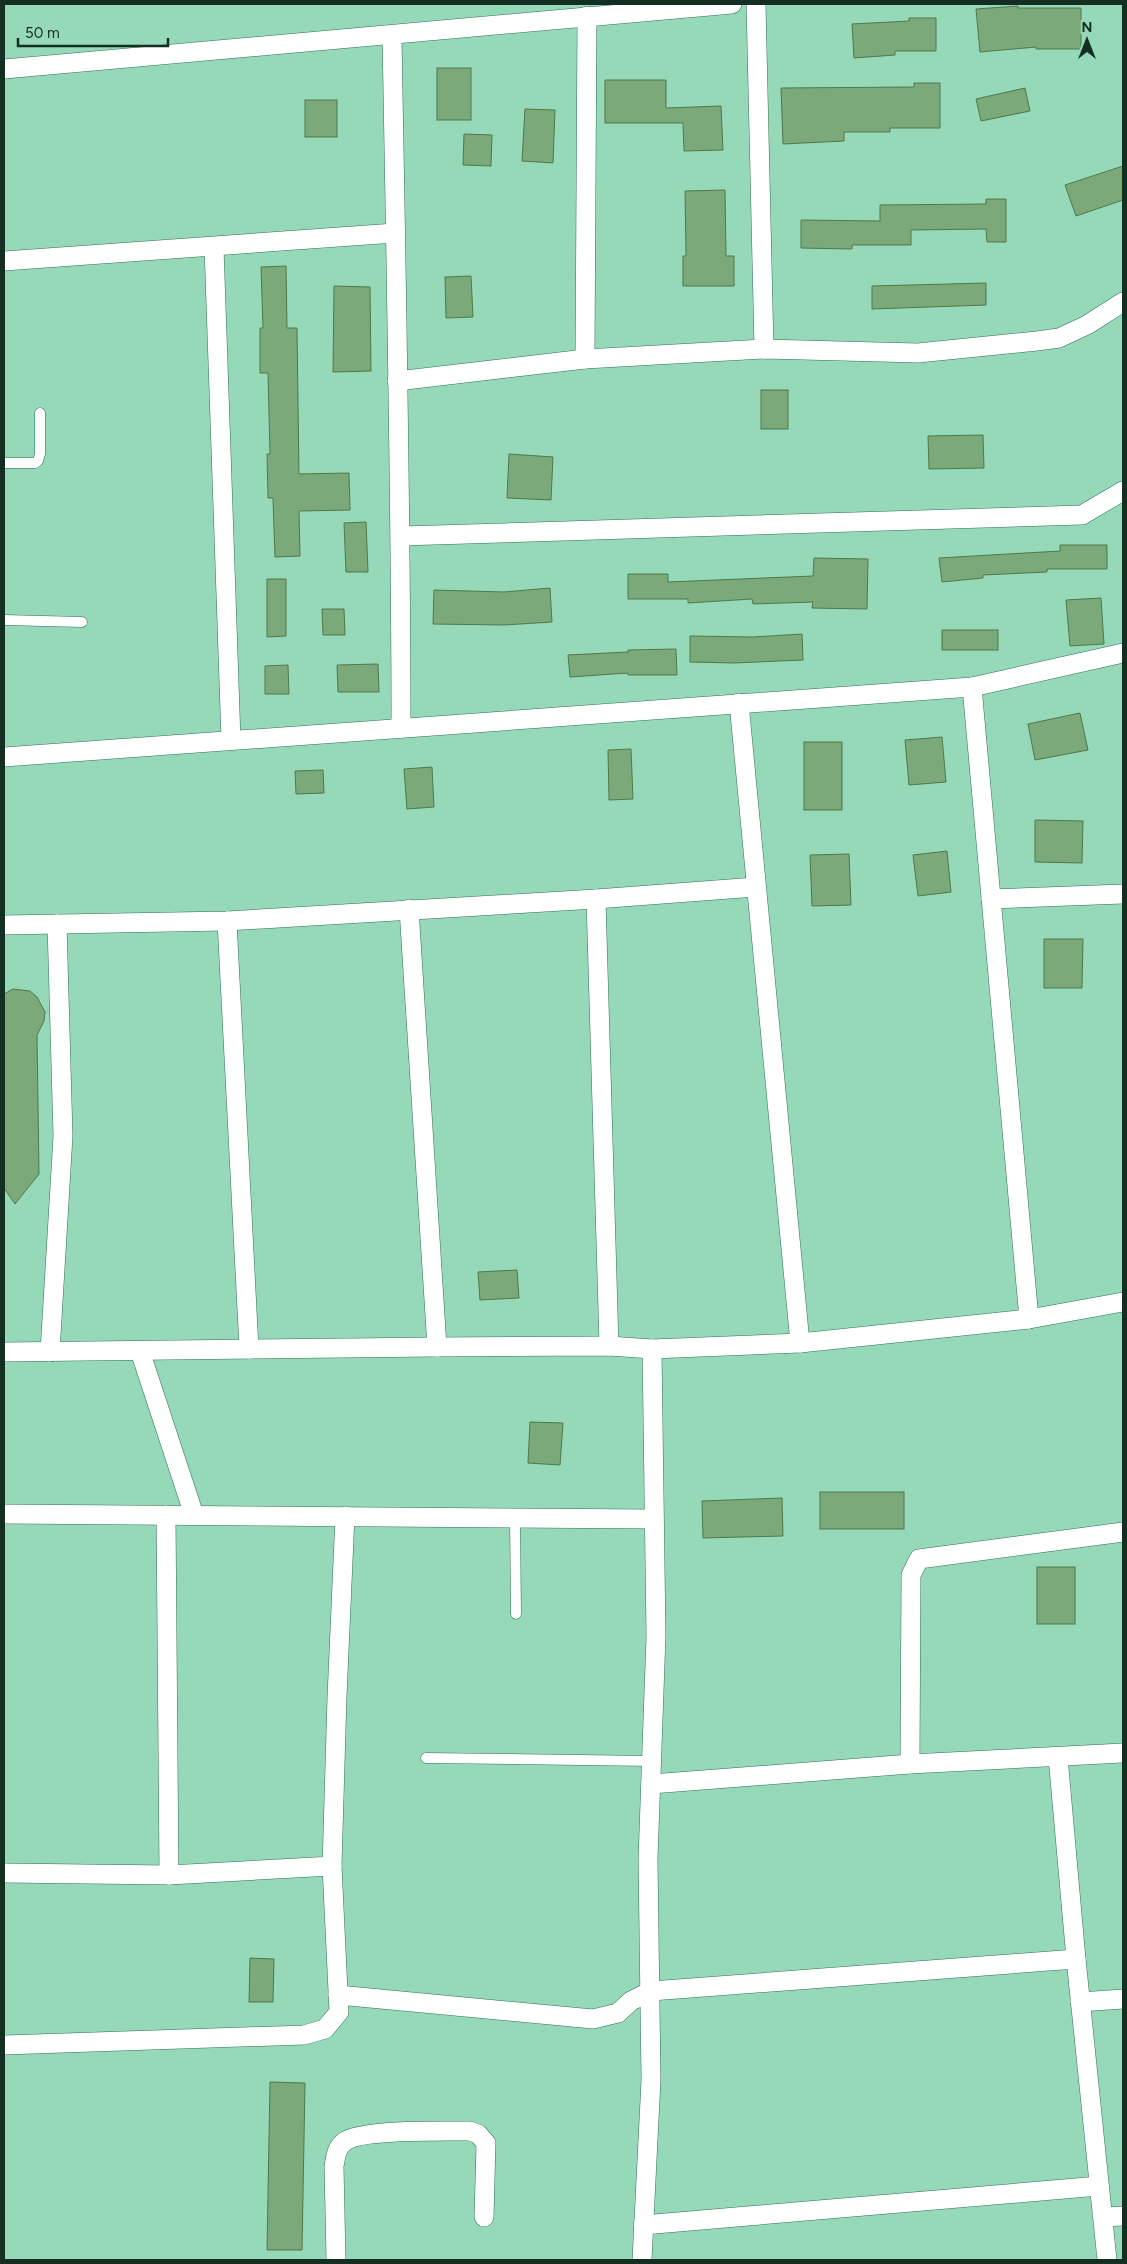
<svg xmlns="http://www.w3.org/2000/svg" width="1127" height="2264" viewBox="0 0 1127 2264" font-family="Figtree,sans-serif">
	<style>
		.building { fill: #7ca979; stroke: #4e794c }
		.lines { fill: none; stroke-linecap: round; stroke-linejoin: round }
		.lane-casing { stroke: #2c7154; stroke-width: 11 }
		.street-casing { stroke: #2c7154; stroke-width: 20 }
		.lane { stroke: #fff; stroke-width: 10 }
		.street { stroke: #fff; stroke-width: 19 }
	</style>
	<rect width="100%" height="100%" fill="#95d9b9"/>
	<g class="building">
		<path d="M1018 6V8H1081V49H1036V47L980 52 976 9Z"/>
		<path d="M909 18H936V51H895V55L854 58 852 24 909 21Z"/>
		<rect x="437" y="68" width="34" height="52"/>
		<path d="M605 80H666V108L721 106 723 150 684 151 683 123H605Z"/>
		<path d="M914 83H940V128H890V132H844V141L783 144 781 88 914 87Z"/>
		<path d="M1025 88 1030 111 981 121 976 99Z"/>
		<rect x="305" y="100" width="32" height="37"/>
		<path d="M525 109 555 110 553 163 522 161Z"/>
		<path d="M464 134 492 135 491 166 463 165Z"/>
		<path d="M1123 166V200L1076 216 1065 185Z"/>
		<path d="M725 190 726 256H734V286H683V256H686L685 191Z"/>
		<path d="M986 199H1006V242H987L986 229 911 230V245H852V249L801 248V220L880 221V205L986 204Z"/>
		<path d="M286 266 287 328H297L299 474 349 473 350 510 299 511 300 556 275 557 273 498H268L267 454H270L268 373H260V328H263L261 267Z"/>
		<path d="M471 276 473 317 446 318 445 277Z"/>
		<path d="M986 283V305L872 309V286Z"/>
		<path d="M334 286 370 287 371 371 333 372Z"/>
		<rect x="761" y="390" width="27" height="39"/>
		<path d="M983 435 984 468 929 469 928 436Z"/>
		<path d="M509 454 553 457 551 500 507 498Z"/>
		<path d="M366 522 368 572H346L344 523Z"/>
		<path d="M1060 545H1107V569H1047V572L983 575V578L942 582 939 558 1060 551Z"/>
		<path d="M814 558 868 559 867 609 812 608 813 602 753 604 752 599 688 603V599H628V574H668V582L813 576Z"/>
		<path d="M267 579H286V636L267 637Z"/>
		<path d="M550 588 552 622 504 625 433 624 434 590 504 592Z"/>
		<path d="M1101 598 1104 644 1070 646 1066 600Z"/>
		<path d="M322 609H344L345 635H323Z"/>
		<rect x="942" y="630" width="56" height="20"/>
		<path d="M802 634 803 660 734 663 690 662V636L753 637Z"/>
		<path d="M676 649 677 675H628V673L570 677 568 655 628 652V650Z"/>
		<path d="M378 664 379 692H338L337 665Z"/>
		<path d="M288 665 289 694H265V666Z"/>
		<path d="M1080 713 1088 750 1035 760 1028 724Z"/>
		<path d="M942 737 946 782 909 785 905 740Z"/>
		<rect x="804" y="742" width="38" height="68"/>
		<path d="M631 749 633 799 609 800 608 750Z"/>
		<path d="M432 767 434 807 407 809 404 769Z"/>
		<path d="M323 770 324 793 296 794 295 771Z"/>
		<path d="M1035 820 1083 821 1082 863 1035 862Z"/>
		<path d="M947 851 951 892 918 896 913 855Z"/>
		<path d="M849 854 851 905 812 906 810 855Z"/>
		<path d="M1044 939H1083L1082 988H1044Z"/>
		<path d="M13 989 30 991 37 997 45 1012 44 1021 37 1035 39 1174 15 1204 4 1188V994Z"/>
		<path d="M517 1270 519 1298 480 1300 478 1272Z"/>
		<path d="M530 1422 563 1423 560 1465 528 1463Z"/>
		<rect x="820" y="1492" width="84" height="37"/>
		<path d="M782 1498 783 1536 703 1538 702 1501Z"/>
		<rect x="1037" y="1567" width="38" height="57"/>
		<path d="M250 1958 274 1959 273 2002H249Z"/>
		<path d="M270 2082 305 2083 302 2250H267Z"/>
	</g>
	<g class="lines">
		<defs>
			<g id="lane">
				<path d="M4 463H35L38 461 40 454V413"/>
				<path d="M4 620 82 622"/>
				<path d="M515 1518 516 1614"/>
				<path d="M426 1758 652 1761"/>
			</g>
			<g id="street">
				<path d="M756 4 764 349"/>
				<path d="M392 35C396 266 401 497 401 728"/>
				<path d="M4 69 732 4"/>
				<path d="M214 247 231 740"/>
				<path d="M4 261 395 233"/>
				<path d="M585 359 587 16"/>
				<path d="M397 381 585 359 764 349 918 353 1037 341 1059 338 1087 325 1123 302"/>
				<path d="M401 536 1082 515 1123 491"/>
				<path d="M972 687 1029 1319 1123 1302"/>
				<path d="M4 757 972 687 1123 653"/>
				<path d="M596 899 609 1346"/>
				<path d="M991 899 1123 894"/>
				<path d="M409 909 437 1347"/>
				<path d="M227 921 249 1349"/>
				<path d="M4 925 227 921 596 899 756 887"/>
				<path d="M800 1343 1029 1319"/>
				<path d="M140 1351 194 1515"/>
				<path d="M4 1352 437 1347 609 1346 652 1349 800 1343 739 703"/>
				<path d="M50 1352 63 1136 57 924"/>
				<path d="M4 1514 654 1519"/>
				<path d="M166 1515 169 1875"/>
				<path d="M1058 1757 1076 1959 1107 2260"/>
				<path d="M910 1764 911 1575 919 1559 1123 1532"/>
				<path d="M651 1784 910 1764 1123 1753"/>
				<path d="M4 1873 169 1875 332 1866 337 1697 345 1516"/>
				<path d="M338 1995 593 2019 618 2013 631 2001 651 1991 1076 1959"/>
				<path d="M1080 2002 1123 1999"/>
				<path d="M4 2045 304 2035 325 2029 339 2012 332 1866"/>
				<path d="M1103 2217 1123 2216"/>
				<path d="M643 2225 1099 2186"/>
				<path d="M336 2260 334 2166C336 2156 336 2149 344 2142 359 2129 447 2131 470 2131L478 2134 486 2143 484 2217"/>
				<path d="M642 2260 651 2080 648 1859 656 1636 652 1349"/>
			</g>
		</defs>
		<use href="#lane" class="lane-casing"/>
		<use href="#street" class="street-casing"/>
		<use href="#lane" class="lane"/>
		<use href="#street" class="street"/>
	</g>
	<rect width="1127" height="2264" fill="none" stroke="#122f22" stroke-width="10"/>
	<g transform="translate(1087 40)" stroke="#95d9b9" stroke-width="4" paint-order="stroke">
	<path d="M0-4L9 19L0 12L-9 19Z" fill="#122f22"/>
	<text y="-8" font-size="14" font-weight="bold" text-anchor="middle" fill="#122f22">N</text>
	</g>
	<path d="M18 38v8h150v-8" fill="none" stroke="#122f22" stroke-width="2.5"/>
	<text x="25" y="38" font-size="15" fill="#122f22" stroke="#95d9b9" stroke-width="4" paint-order="stroke">50 m</text>
</svg>
